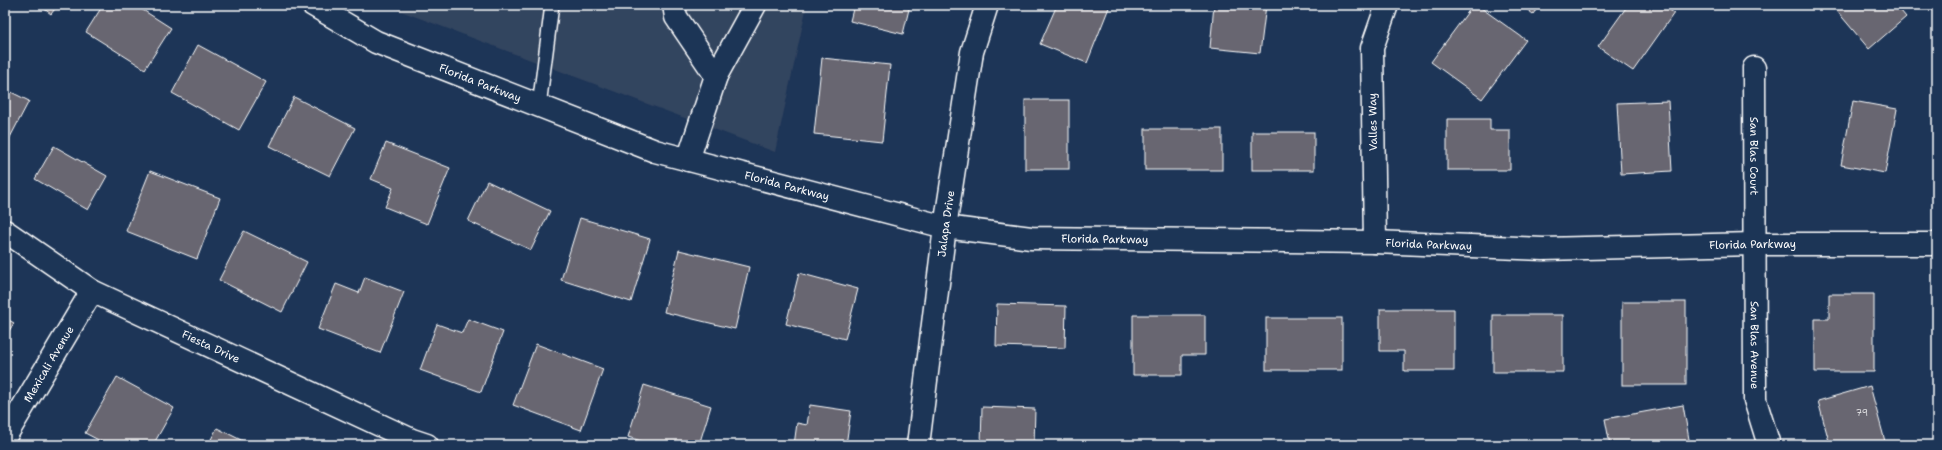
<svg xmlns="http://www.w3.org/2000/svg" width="1942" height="450" viewBox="0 0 1942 450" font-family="'Shantell Sans',sans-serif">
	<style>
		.built { fill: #33445f }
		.building { fill: #676671; stroke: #fff }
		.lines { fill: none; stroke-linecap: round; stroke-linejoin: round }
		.lane-casing { stroke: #fff; stroke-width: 16 }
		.street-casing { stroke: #fff; stroke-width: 25 }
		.secondary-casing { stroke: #fff; stroke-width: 25 }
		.lane { stroke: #1d3557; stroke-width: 13 }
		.street { stroke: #1d3557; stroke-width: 22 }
		.secondary { stroke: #1d3557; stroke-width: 22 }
		.labels { text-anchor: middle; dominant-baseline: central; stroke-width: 3; stroke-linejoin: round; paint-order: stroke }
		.number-label { font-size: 9px; fill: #d9d9dc }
		.street-label { font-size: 11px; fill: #fff; stroke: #1d3557 }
	</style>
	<rect width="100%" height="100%" fill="#1d3557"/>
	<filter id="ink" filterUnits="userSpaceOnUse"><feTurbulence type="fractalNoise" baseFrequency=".025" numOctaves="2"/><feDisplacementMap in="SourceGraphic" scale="8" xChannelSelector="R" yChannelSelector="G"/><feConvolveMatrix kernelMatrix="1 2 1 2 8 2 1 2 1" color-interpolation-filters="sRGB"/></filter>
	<g filter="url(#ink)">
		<path class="built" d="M389 5H807L775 152 398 10Z"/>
		<g class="building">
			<path d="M39 5H58L51 14Z"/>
			<path d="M103 5H135L171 28 145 69 86 32Z"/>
			<path d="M854 5H910L903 34 850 21Z"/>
			<path d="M1057 5H1110L1087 63 1040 44Z"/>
			<path d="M1214 5H1266L1260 53 1210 48Z"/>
			<path d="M1473 5H1477L1526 40 1482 99 1431 62Z"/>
			<path d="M1521 5H1540L1533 14Z"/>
			<path d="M1628 5H1662L1674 13 1633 71 1598 47Z"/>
			<path d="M1832 5H1896L1906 17 1869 49Z"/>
			<path d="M198 45 266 82 239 130 172 93Z"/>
			<path d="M822 58 890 65 882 141 814 134Z"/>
			<path d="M5 89 29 101 5 147Z"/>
			<path d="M294 97 355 128 330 176 269 146Z"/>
			<rect x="1025" y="100" width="44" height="69"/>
			<path d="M1668 101 1672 171 1621 174 1617 103Z"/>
			<path d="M1853 101 1897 109 1885 173 1841 165Z"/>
			<path d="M1447 119H1490V130H1510V170H1447Z"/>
			<rect x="1145" y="129" width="77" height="41"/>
			<rect x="1252" y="132" width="62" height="38"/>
			<path d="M386 143 450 168 427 224 385 207 393 188 371 179Z"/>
			<path d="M54 146 107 176 88 210 35 179Z"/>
			<path d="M150 171 220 198 197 259 126 231Z"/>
			<path d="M487 181 550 211 531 250 468 221Z"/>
			<path d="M580 218 650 239 631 302 561 280Z"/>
			<path d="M244 231 307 262 282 312 219 280Z"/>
			<path d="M679 250 749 267 735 329 664 312Z"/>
			<path d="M799 273 858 289 845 339 786 324Z"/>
			<path d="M365 277 404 292 380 353 318 329 336 284 359 293Z"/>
			<path d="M1829 294H1874V372H1815V319H1829Z"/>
			<rect x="1622" y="302" width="64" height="83"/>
			<path d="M997 304 1066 306 1065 348 996 346Z"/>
			<path d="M1380 309H1454V371H1404V351H1380Z"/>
			<path d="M1133 315H1205V355H1182V375H1133Z"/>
			<rect x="1493" y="315" width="70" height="57"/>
			<path d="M5 318 14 323 5 337Z"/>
			<rect x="1266" y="318" width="76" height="52"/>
			<path d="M468 319 503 332 481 392 420 370 437 324 462 333Z"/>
			<path d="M536 344 603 369 581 430 513 405Z"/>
			<path d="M117 377 174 408 153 445H108L85 433Z"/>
			<path d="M644 385 711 406 699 445H654L628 437Z"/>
			<path d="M1870 386 1886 445H1830L1818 401Z"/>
			<path d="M810 405 851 411 846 445H794L797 423 807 425Z"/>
			<path d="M1683 405 1690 445H1610L1605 419Z"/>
			<path d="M982 407 1035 409 1034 445H981Z"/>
			<path d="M217 428 251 445H208Z"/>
		</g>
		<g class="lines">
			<defs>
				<path id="lane" d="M539 106 552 5"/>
				<g id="street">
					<path d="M674 5 676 17 716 76"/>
					<path id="s1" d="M1754 68 1755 400 1769 445"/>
					<path d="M688 160 716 76 755 5"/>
					<path id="s2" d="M5 231 92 291 412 440 427 445"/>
					<path d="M1375 242 1372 48 1387 5"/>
					<path id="s3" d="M5 437 92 291"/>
					<path id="s4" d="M918 445 945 227 972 52 987 5"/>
				</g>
				<g id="secondary">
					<path id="s5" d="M313 5 376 42 655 151 945 227 1031 238 1375 242 1543 249 1754 244H1937"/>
				</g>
			</defs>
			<use href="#lane" class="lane-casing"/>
			<use href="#street" class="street-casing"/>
			<use href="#secondary" class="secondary-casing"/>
			<use href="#lane" class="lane"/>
			<use href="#street" class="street"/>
			<use href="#secondary" class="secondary"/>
		</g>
	</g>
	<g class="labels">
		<g class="number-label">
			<text x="1862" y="413">79</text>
		</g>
		<g class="street-label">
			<text stroke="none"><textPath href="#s5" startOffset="185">Florida Parkway</textPath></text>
			<text transform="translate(1373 122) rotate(-91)">Valles Way</text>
			<text stroke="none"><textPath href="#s1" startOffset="88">San Blas Court</textPath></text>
			<text stroke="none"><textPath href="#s5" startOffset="509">Florida Parkway</textPath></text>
			<text stroke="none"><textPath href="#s4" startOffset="223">Jalapa Drive</textPath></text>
			<text stroke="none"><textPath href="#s5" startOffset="833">Florida Parkway</textPath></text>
			<text stroke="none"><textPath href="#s5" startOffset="1157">Florida Parkway</textPath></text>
			<text stroke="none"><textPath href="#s5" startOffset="1481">Florida Parkway</textPath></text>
			<text stroke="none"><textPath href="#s1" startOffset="277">San Blas Avenue</textPath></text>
			<text stroke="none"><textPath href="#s2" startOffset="237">Fiesta Drive</textPath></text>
			<text stroke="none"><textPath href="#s3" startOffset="85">Mexicali Avenue</textPath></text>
		</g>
	</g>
	<rect width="1942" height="450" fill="none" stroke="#1d3557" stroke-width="20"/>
	<rect x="10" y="10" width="1922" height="430" fill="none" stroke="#fff" stroke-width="1.5" filter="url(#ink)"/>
</svg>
